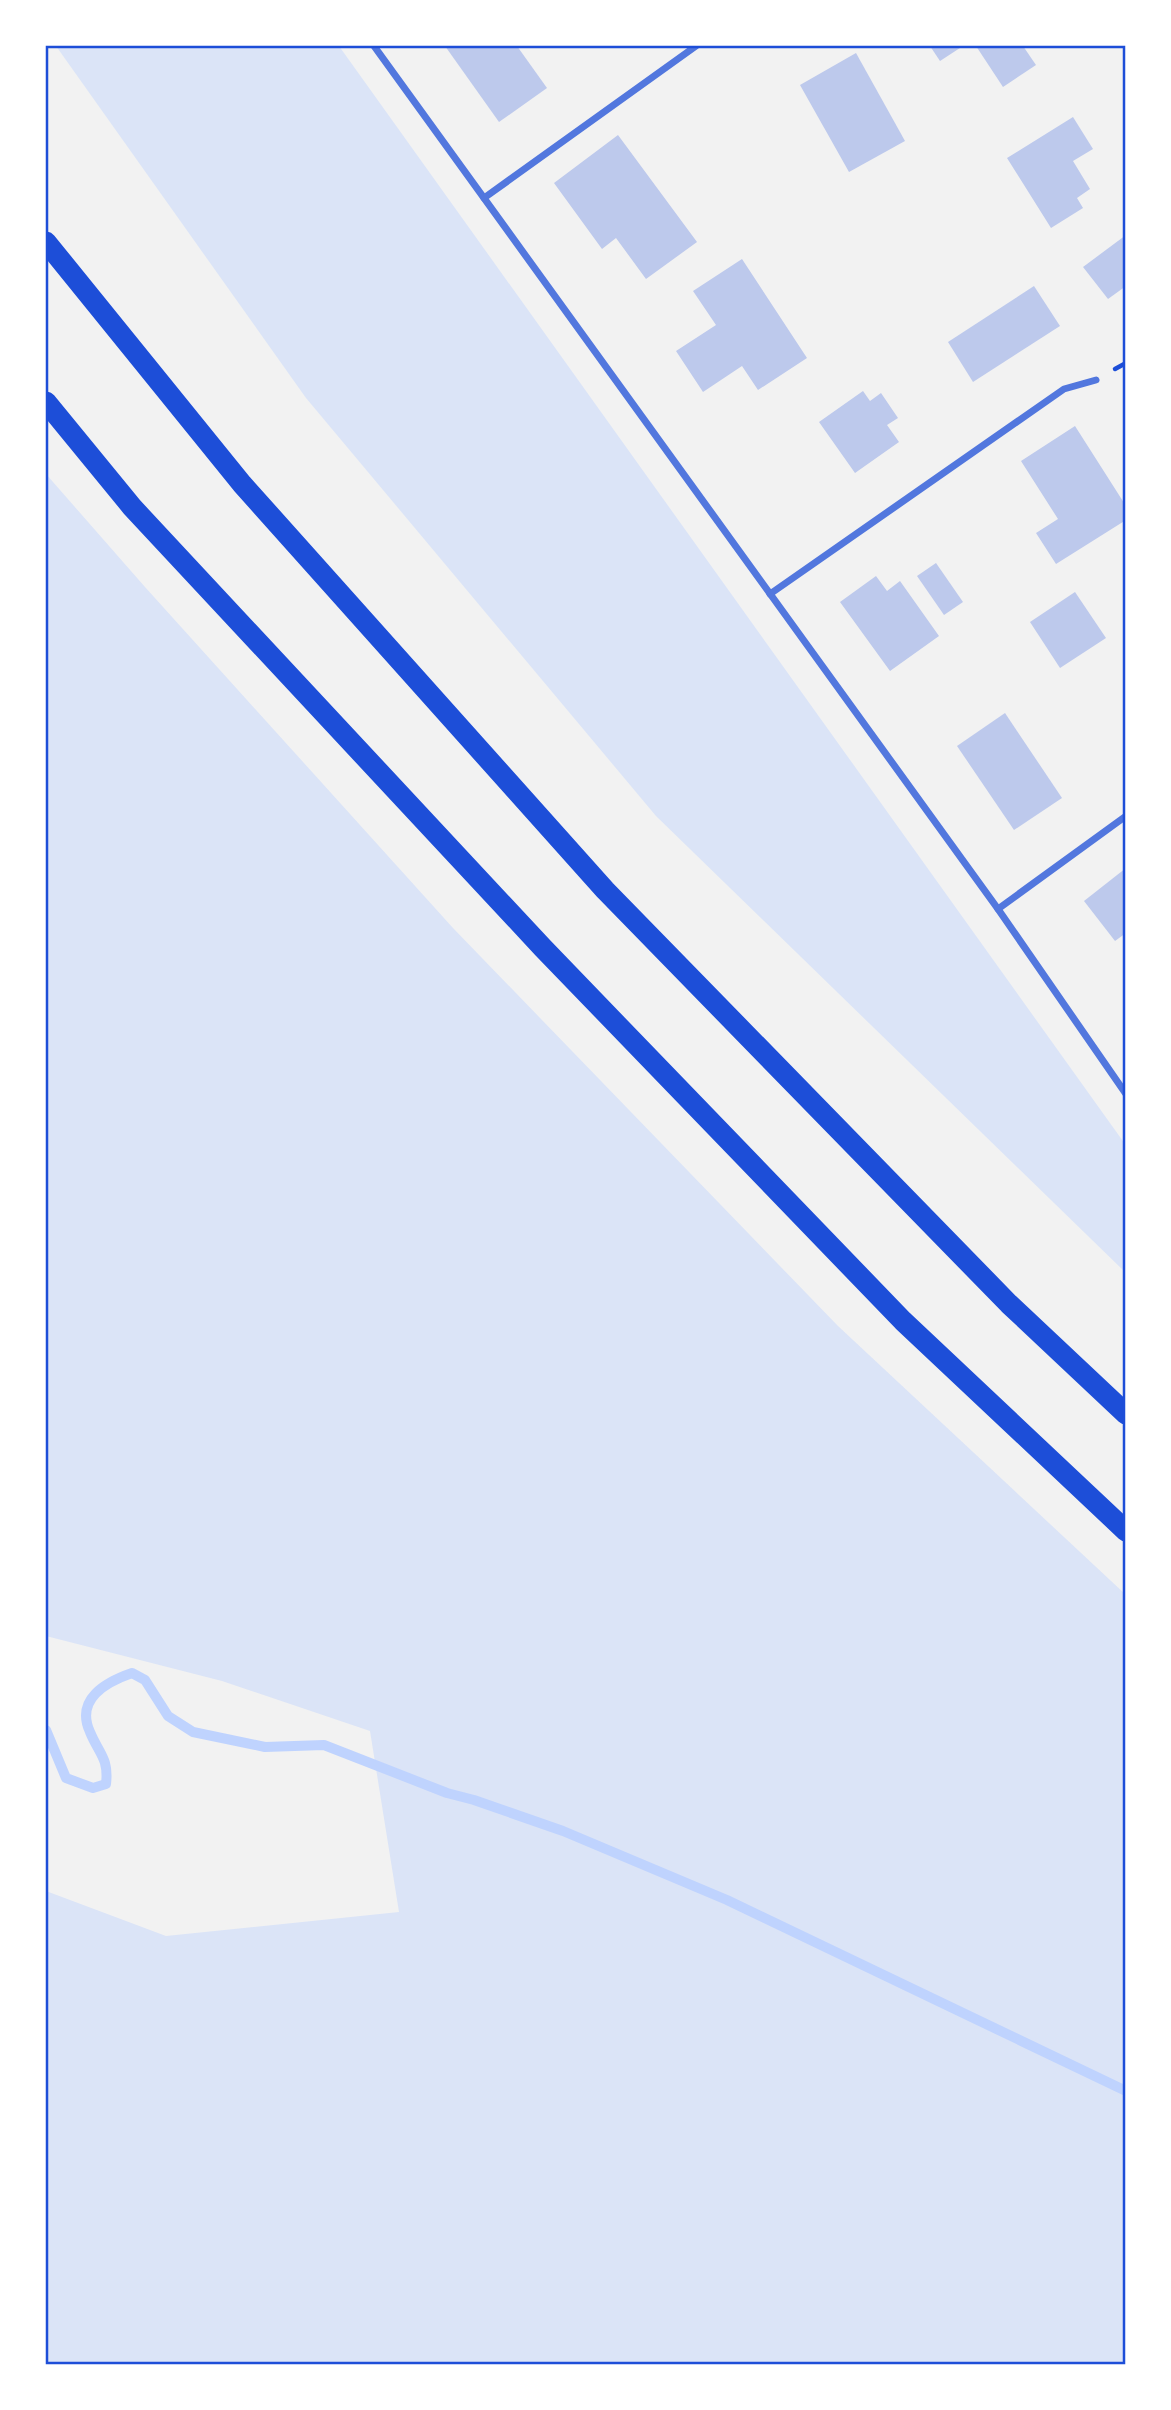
<svg xmlns="http://www.w3.org/2000/svg" width="1171" height="2410" viewBox="0 0 1171 2410" font-family="Signika,sans-serif">
	<style>
		.green { fill: #dbe4f7 }
		.lines { fill: none; stroke-linecap: round; stroke-linejoin: round }
		.stream { stroke: #bfd3fe; stroke-width: 10 }
		.building { fill: #bdc9ec }
		.path { stroke: #1d4ed8; stroke-width: 4.5 }
		.minor { stroke: #5277de; stroke-width: 7 }
		.motorway { stroke: #1d4ed8; stroke-width: 21 }
		.neatline { fill: none; stroke: #1d4ed8; stroke-width: 2.5 }
	</style>
	<rect width="100%" height="100%" fill="#f2f2f2"/>
	<g class="green">
		<path d="M56 46H339L1125 1144V1272L656 816 306 398Z"/>
		<path d="M46 474 145 587 453 928 838 1326 1125 1594V2364H46V1891L166 1936 399 1912 370 1731 222 1681 46 1636Z"/>
	</g>
	<g class="lines">
		<path class="stream" d="M46 1730 66 1778 93 1788 106 1784C109 1758 99 1754 90 1732 75 1699 106 1682 132 1673L145 1680 168 1716 193 1732 265 1747 324 1745 447 1793 474 1800 563 1831 727 1900 1126 2091"/>
	</g>
	<g class="building">
		<path d="M445 46H517L547 88 499 122Z"/>
		<path d="M930 46H963L940 61Z"/>
		<path d="M976 46H1023L1036 65 1003 87Z"/>
		<path d="M856 53 905 141 849 172 800 85Z"/>
		<path d="M1073 117 1093 149 1073 161 1090 189 1077 198 1083 208 1051 228 1007 158Z"/>
		<path d="M618 135 697 242 646 279 616 238 602 249 554 183Z"/>
		<path d="M1126 235V286L1108 299 1083 267Z"/>
		<path d="M742 259 807 358 758 390 742 366 703 392 676 351 716 325 693 291Z"/>
		<path d="M1034 286 1060 326 973 382 948 342Z"/>
		<path d="M863 391 870 401 881 393 898 418 887 425 899 442 855 473 819 422Z"/>
		<path d="M1075 426 1126 506V520L1056 564 1036 533 1058 519 1021 461Z"/>
		<path d="M936 563 963 602 944 615 917 576Z"/>
		<path d="M876 576 887 591 900 581 939 636 890 671 840 602Z"/>
		<path d="M1075 592 1106 638 1060 668 1030 622Z"/>
		<path d="M1005 713 1062 798 1014 830 957 746Z"/>
		<path d="M1126 868V933L1115 941 1084 901Z"/>
	</g>
	<g class="lines">
		<path class="path" d="M1115 369 1126 363"/>
		<g class="minor">
			<path d="M374 46 998 909 1126 1094"/>
			<path d="M484 198 696 46"/>
			<path d="M770 594 1064 389 1096 380"/>
			<path d="M998 909 1126 816"/>
		</g>
		<g class="motorway">
			<path d="M46 242 242 484 605 890 1009 1304 1126 1414"/>
			<path d="M46 402 132 507 543 948 903 1321 1126 1531"/>
		</g>
	</g>
	<rect width="1171" height="2410" fill="none" stroke="#ffffff" stroke-width="94"/>
	<rect x="47" y="47" width="1077" height="2316" class="neatline"/>
</svg>
